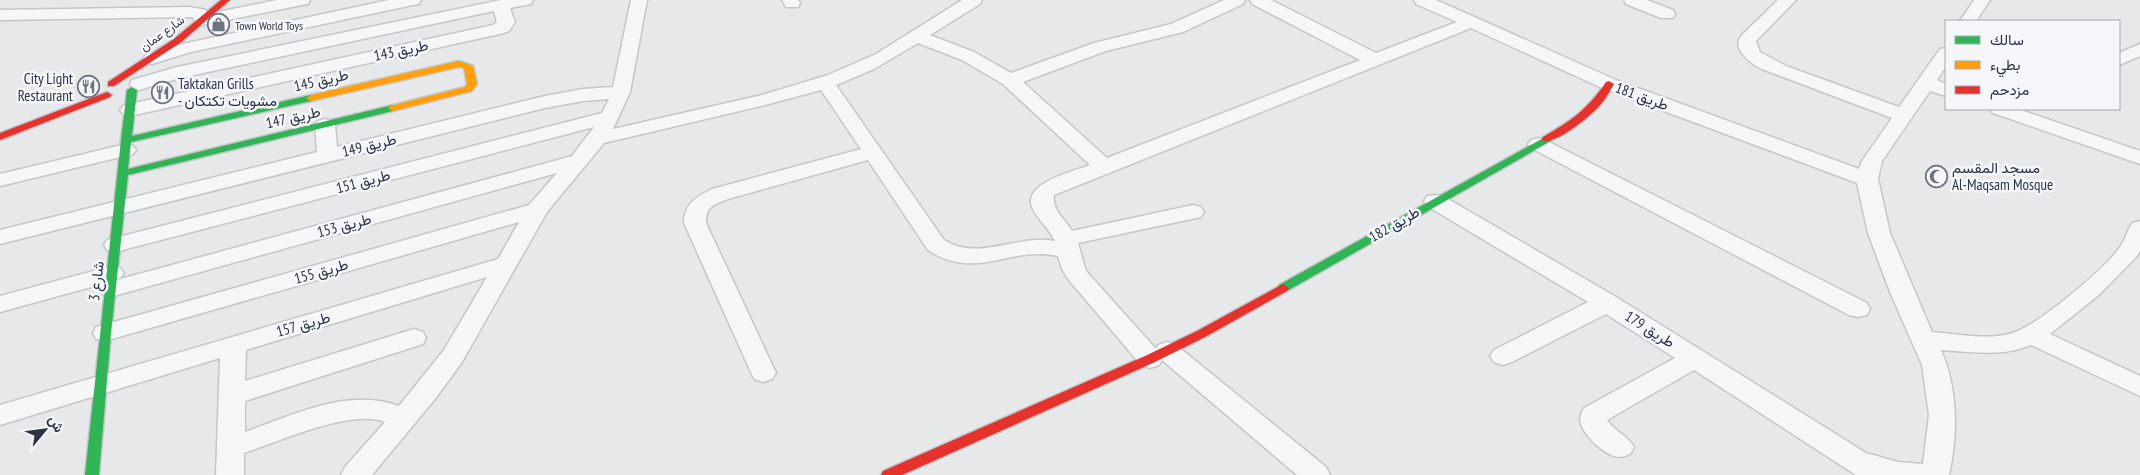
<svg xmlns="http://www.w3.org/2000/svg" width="2140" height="475" viewBox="0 0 2140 475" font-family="'PT Sans Narrow',Vazirmatn,sans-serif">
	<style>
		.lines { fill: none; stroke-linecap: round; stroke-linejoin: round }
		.street-casing { stroke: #c4c6c8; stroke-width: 3 }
		.fast-casing { stroke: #c4c6c8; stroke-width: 3 }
		.slow-casing { stroke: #c4c6c8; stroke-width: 3 }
		.jam-casing { stroke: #c4c6c8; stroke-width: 3 }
		.street { fill: #f5f6f7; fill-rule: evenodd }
		.fast { fill: #30b455; fill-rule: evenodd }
		.slow { fill: #ff9f0a; fill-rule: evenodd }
		.jam { fill: #e5322d; fill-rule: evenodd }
		.labels { text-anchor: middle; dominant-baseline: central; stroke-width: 5; stroke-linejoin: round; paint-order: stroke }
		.far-poi-label { font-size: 12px; fill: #2b3445; stroke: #f4f6f9; text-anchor: start }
		.far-street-label { font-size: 12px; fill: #2b3445; stroke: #f4f6f9 }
		.street-label { font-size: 15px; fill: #2b3445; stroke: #f4f6f9 }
		.poi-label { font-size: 15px; fill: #2b3445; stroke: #f4f6f9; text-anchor: start }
	</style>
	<rect width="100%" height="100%" fill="#e6e8ea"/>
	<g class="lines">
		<defs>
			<g id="street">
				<path d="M277 0H310L308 4 302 5 203 25 197 24 193 18 190 17 0 20V10L190 7 206 10 208 14Z"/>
				<path d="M389 0H421L419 4 413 5 191 52 152 64 146 63 143 59 146 55 187 43Z"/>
				<path d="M501 0H533L531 4 510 8 515 22 509 31 504 33 130 116 123 114 120 110 123 106 130 104 493 25 497 22 494 11 180 78 139 90 132 88 130 84 132 80 177 67Z"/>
				<path d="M631 0H647L630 92 613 129 762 95 828 75 876 54 962 0H982L980 4 930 35 974 52 1011 73 1094 43 1171 24 1224 0H1245L1243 4 1183 32 1106 51 1023 82 1107 158 1360 60 1252 4 1250 0H1271L1376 53 1457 22 1416 4 1414 0H1436L1616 80 1859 169 1862 161 1892 118 1762 69C1752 64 1731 50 1741 36L1778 0H1796L1756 41 1760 52 1786 66 1899 107 1940 49 1946 48V66L1937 80 1946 84V96L1930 91 1882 161 1878 179 1890 233 1932 332C1957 334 1985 340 2009 334 2034 329 2105 269 2120 247 2125 240 2127 231 2132 223L2140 221V251L2136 257 2100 294 2050 334 2140 376V396L2031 345C2002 357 1971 352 1941 350 1958 388 1958 435 1949 475H1856L1694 370 1607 420C1614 431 1627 435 1634 447L1630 454C1626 456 1622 457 1618 457 1604 455 1581 434 1580 419 1580 415 1582 412 1584 408L1675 358 1606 314 1512 362 1503 365 1494 362 1490 356 1494 350 1588 302 1427 206 1424 201 1427 196 1435 195 1443 196 1616 297 1866 453 1898 462 1923 464 1929 415 1922 365 1890 292 1868 233 1857 183 1602 88 1471 28 1054 195C1052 210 1064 218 1072 231L1193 205 1201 207 1204 212 1201 217 1078 243 1086 271 1156 349 1158 345 1167 342 1176 345 1326 467 1330 475H1297L1162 360 1159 365 1150 368 1141 365 1068 279 1062 269 1058 256C1011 245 976 282 928 250L868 160 728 199C713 205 706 206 706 223L776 373 772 379 763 382 754 379 684 223C684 204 696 197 712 189L861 149 821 90 765 105 604 143 547 212 462 362 435 399 372 475H341L345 467 385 422C352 408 277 442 244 453V475H216L220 358 0 425V405L498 259 519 222 105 341 96 339 93 333 96 327 529 205 557 173 110 297 102 294 98 289 102 284 0 312V296L112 266 120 268 124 273 120 278 102 284 572 156 594 127 115 252 107 250 104 245 107 240 602 113 609 99 583 101 545 108 0 244V230L317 152 315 125 318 121 325 119 332 121 335 125 337 147 545 96 583 89 613 87ZM918 43 962 60 1003 84 1090 165C1074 171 1027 182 1031 204 1033 215 1050 229 1055 241 1016 234 979 262 944 240L836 85 874 69ZM487 277 444 350 399 406C349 387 292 415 245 432V401L423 344 426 338 423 332 414 329 245 381 246 350Z"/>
				<path d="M782 0H798L800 3 798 7H786Z"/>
				<path d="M1624 0H1647L1673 10 1675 14 1673 18H1661L1626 4Z"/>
				<path d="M1974 0H1990L1976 21H1960Z"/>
				<path d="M2140 44V56L2119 65V53Z"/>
				<path d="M1990 109H2018L2140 151V164L1993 113Z"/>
				<path d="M1538 138 1545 140 1867 303 1870 309 1867 315 1858 317 1849 315 1531 148 1528 144 1531 140Z"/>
				<path d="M126 144 133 146 136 150 133 154 0 186V174Z"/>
			</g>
			<g id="fast">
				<path d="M132 87 137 90 132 136 311 95 316 98 311 101 131 142 128 169 393 105 398 108 393 111 128 175 111 333 99 475H85L121 140 127 90Z"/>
				<path d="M1547 136 1551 137 1552 139 1551 141 1287 291H1279L1277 288 1279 285Z"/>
			</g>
			<path id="slow" d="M459 61 473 66 477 84 472 91 393 111 388 108 390 106 465 87 467 84 464 68 459 67 311 101 306 98 311 95Z"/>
			<g id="jam">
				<path d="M221 0H230L180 43 114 86H108V82L174 39Z"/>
				<path d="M1609 81 1614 84C1610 91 1606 98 1601 104 1593 114 1557 144 1543 141L1542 139 1543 137C1571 121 1588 109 1606 82Z"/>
				<path d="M107 92 112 95 110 97 0 140V133Z"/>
				<path d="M1283 284 1289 288 1287 291 1205 337 1155 362 902 475H881L883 471 1145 356 1197 331Z"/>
			</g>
		</defs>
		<use href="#street" class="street-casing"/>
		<use href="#fast" class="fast-casing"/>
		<use href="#slow" class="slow-casing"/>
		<use href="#jam" class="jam-casing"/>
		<use href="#street" class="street"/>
		<use href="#fast" class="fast"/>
		<use href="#slow" class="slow"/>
		<use href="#jam" class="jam"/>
	</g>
	<defs>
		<symbol id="shop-ring" viewBox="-11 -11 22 22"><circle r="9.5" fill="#f4f6f9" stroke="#6c737f" stroke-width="1.5"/><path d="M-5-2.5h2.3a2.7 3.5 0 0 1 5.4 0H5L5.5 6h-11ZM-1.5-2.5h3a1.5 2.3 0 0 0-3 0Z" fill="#6c737f"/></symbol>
		<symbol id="restaurant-ring" viewBox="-11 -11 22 22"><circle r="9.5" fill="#f4f6f9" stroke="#6c737f" stroke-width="1.5"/><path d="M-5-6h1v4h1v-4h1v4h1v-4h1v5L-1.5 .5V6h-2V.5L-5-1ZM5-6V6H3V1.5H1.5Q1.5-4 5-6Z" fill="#6c737f"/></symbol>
		<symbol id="mosque-ring" viewBox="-11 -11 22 22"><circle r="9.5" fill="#f4f6f9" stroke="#6c737f" stroke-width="1.5"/><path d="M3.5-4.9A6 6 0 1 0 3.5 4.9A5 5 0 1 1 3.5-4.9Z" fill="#6c737f"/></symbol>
	</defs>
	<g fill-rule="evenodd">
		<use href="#shop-ring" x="206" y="12" width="25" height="25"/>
		<use href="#restaurant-ring" x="76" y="74" width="25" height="25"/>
		<use href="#restaurant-ring" x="150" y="80" width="25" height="25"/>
		<use href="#mosque-ring" x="1924" y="164" width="25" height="25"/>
	</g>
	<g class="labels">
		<g class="far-poi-label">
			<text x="235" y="25">Town World Toys</text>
		</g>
		<g class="far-street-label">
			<text transform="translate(162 33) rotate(-36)">شارع عمان</text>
		</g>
		<g class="street-label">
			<text transform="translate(401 50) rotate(-12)">طريق 143</text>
			<text transform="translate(321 80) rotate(-13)">طريق 145</text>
			<text transform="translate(1642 96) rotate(20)">طريق 181</text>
			<text transform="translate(293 117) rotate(-13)">طريق 147</text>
			<text transform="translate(369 145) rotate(-14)">طريق 149</text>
			<text transform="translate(363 181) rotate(-15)">طريق 151</text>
			<text transform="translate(1394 224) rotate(-30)">طريق 182</text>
			<text transform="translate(344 225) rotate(-15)">طريق 153</text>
			<text transform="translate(321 271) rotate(-16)">طريق 155</text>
			<text transform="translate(96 281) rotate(-83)">شارع 3</text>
			<text transform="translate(303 324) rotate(-16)">طريق 157</text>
			<text transform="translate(1650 329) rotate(32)">طريق 179</text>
		</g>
		<g class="poi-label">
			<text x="73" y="78" text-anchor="end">City Light<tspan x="73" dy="17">Restaurant</tspan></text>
			<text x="178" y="83">Taktakan Grills<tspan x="178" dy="17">- مشويات تكتكان</tspan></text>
			<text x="1952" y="167">مسجد المقسم<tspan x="1952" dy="17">Al-Maqsam Mosque</tspan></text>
		</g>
	</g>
	<rect x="1945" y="20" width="175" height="90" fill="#f4f6f9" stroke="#a4a8b1"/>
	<rect x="1955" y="36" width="25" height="8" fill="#30b455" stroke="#a4a8b1"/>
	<text x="1990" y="45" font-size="15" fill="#2b3445">سالك</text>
	<rect x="1955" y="61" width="25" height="8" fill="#ff9f0a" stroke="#a4a8b1"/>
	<text x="1990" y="70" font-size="15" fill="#2b3445">بطيء</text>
	<rect x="1955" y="86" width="25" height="8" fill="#e5322d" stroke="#a4a8b1"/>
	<text x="1990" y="95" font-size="15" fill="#2b3445">مزدحم</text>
	<g transform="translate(45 430) rotate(61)" stroke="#f4f6f9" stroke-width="4" paint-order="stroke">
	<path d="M0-4L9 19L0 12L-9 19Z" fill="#2b3445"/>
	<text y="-8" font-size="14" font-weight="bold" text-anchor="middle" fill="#2b3445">ش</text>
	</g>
</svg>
